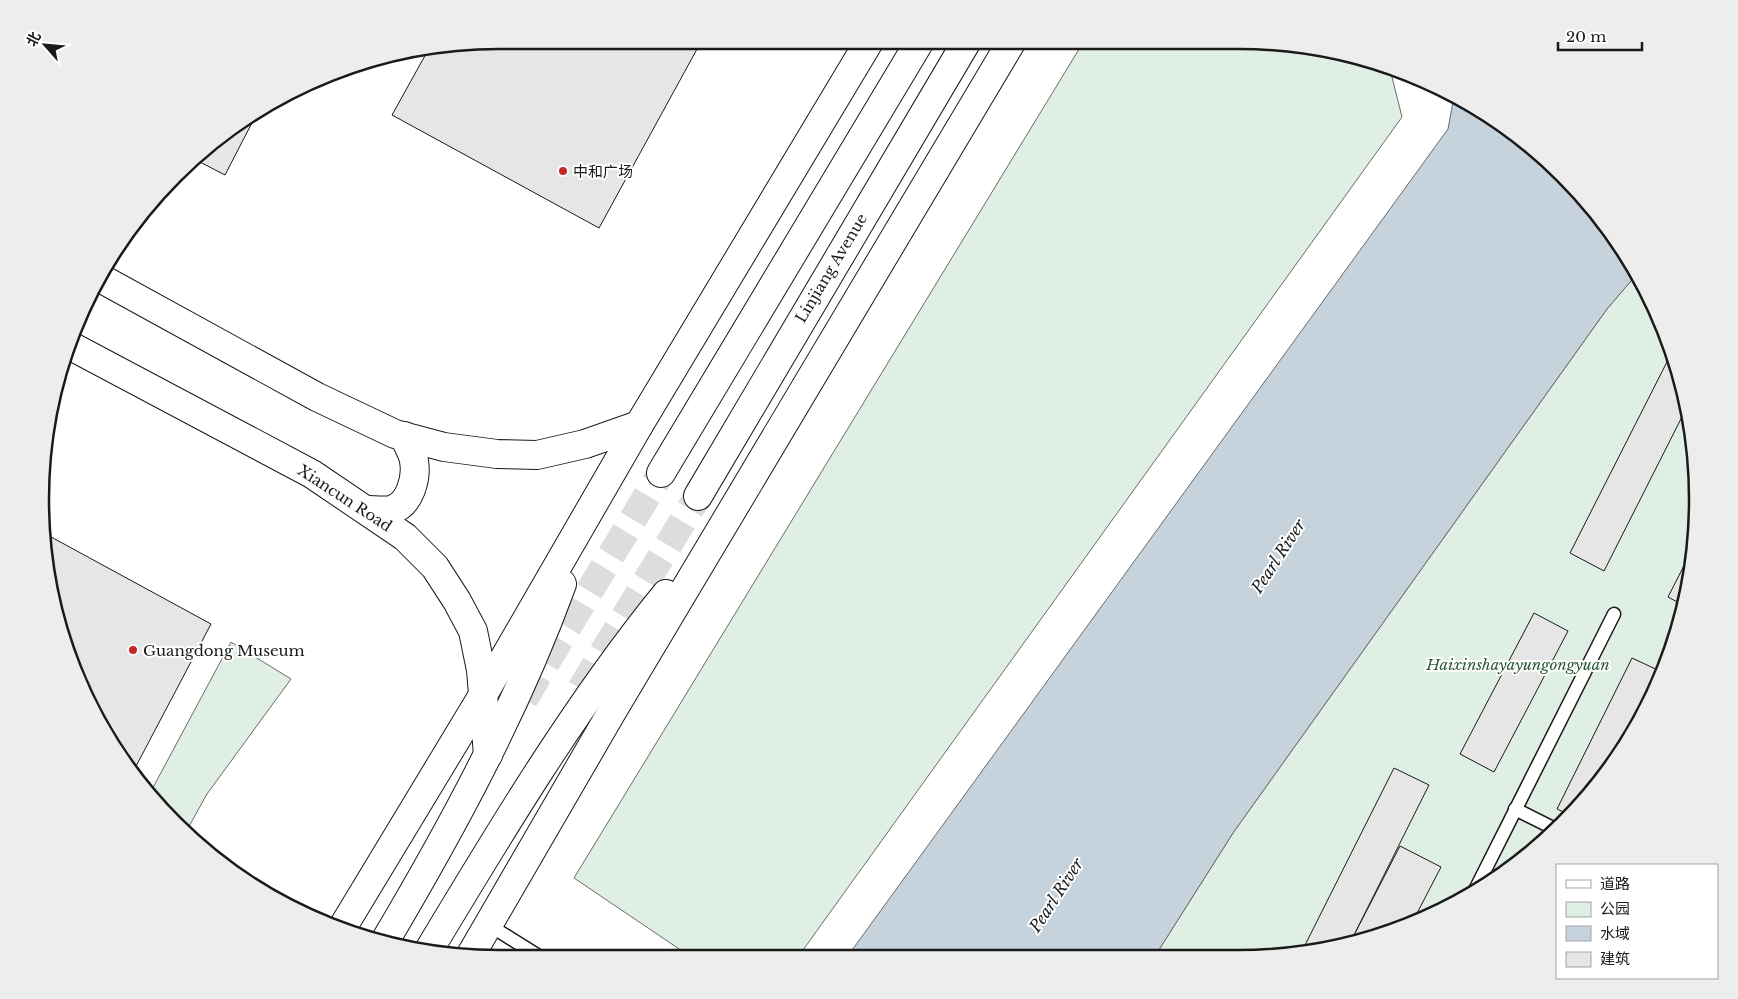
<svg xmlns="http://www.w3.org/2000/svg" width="1738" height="999" viewBox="0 0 1738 999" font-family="'Libre Baskerville','Noto Sans SC',serif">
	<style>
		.green { fill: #e0efe3; stroke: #6a6a6a }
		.water { fill: #c6d2dc; stroke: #6a6a6a }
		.building { fill: #e6e6e6; stroke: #1a1a1a }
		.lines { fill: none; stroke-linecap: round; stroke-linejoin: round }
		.secondary-tunnel { stroke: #ddd; stroke-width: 28; stroke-dasharray: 28 14; stroke-linecap: butt }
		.lane-casing { stroke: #1a1a1a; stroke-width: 15 }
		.secondary-casing { stroke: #1a1a1a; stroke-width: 30 }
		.lane { stroke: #fff; stroke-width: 12 }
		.secondary { stroke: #fff; stroke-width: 28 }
		.poi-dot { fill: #c62828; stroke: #fff; stroke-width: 2 }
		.labels { text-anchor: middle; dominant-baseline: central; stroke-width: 4; stroke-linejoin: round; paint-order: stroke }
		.poi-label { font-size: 15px; fill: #1a1a1a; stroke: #fff; text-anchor: start }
		.street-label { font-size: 15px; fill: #1a1a1a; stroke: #fff }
		.park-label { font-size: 15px; font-style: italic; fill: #2b5a34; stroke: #fff }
		.water-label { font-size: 16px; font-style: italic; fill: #1a1a1a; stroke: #fff }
		.rim { fill: none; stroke: #1a1a1a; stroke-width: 2.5 }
	</style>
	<rect width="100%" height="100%" fill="#fff"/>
	<g class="green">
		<path d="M1084 41H1268L1358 56 1390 69 1402 117 798 957H691L574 878Z"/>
		<path d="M1637 274 1651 297 1682 381 1697 470 1694 560 1674 647 1636 730 1564 824 1494 882 1386 935 1298 955 1155 956 1233 833 1607 309Z"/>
		<path d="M231 642 291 679 207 794 187 830 154 802 149 795Z"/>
	</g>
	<path class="water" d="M1454 96 1469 102 1542 154 1603 220 1637 274 1607 309 1233 833 1155 956 847 957 1448 129Z"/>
	<g class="building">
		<path d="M500 40H702L599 228 392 115 427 52Z"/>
		<path d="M256 115 225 175 196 160 220 135Z"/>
		<path d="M1672 352 1682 381 1687 407 1604 571 1570 553Z"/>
		<path d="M42 532 211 624 134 770 75 675Z"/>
		<path d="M1695 544 1694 560 1683 605 1668 597Z"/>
		<path d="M1534 613 1568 631 1494 772 1460 754Z"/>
		<path d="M1632 658 1662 672 1636 729 1570 815 1557 809Z"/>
		<path d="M1394 768 1429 785 1350 943 1300 955Z"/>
		<path d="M1400 846 1441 867 1413 921 1386 935 1350 943Z"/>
	</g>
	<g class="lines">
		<g class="secondary-tunnel">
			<path d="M581 689 698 496"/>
			<path d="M524 699 661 473"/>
		</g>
		<defs>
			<g id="lane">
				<path d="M1515 809 1557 830"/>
				<path d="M1474 892 1614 614"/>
				<path d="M489 925 542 958"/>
			</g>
			<g id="secondary">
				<path d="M102 279 317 397 395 434 444 447 497 454 537 455 585 444 639 425"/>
				<path d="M71 346 312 474 405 537 435 567 457 601 473 631 481 670 488 755"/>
				<path d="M661 473 920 41"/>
				<path d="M698 496 967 41"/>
				<path d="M367 510C374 510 384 511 391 510 410 505 417 478 414 461 413 453 407 444 404 436"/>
				<path d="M341 930 483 695 639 425 870 40"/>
				<path d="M385 941C453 826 516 710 562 584"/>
				<path d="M429 950C501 830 578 702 666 594"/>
				<path d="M469 958 613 710 1012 41"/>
			</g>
		</defs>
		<use href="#lane" class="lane-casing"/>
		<use href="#secondary" class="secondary-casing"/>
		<use href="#lane" class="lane"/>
		<use href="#secondary" class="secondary"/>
	</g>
	<g class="poi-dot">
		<circle cx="563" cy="171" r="5"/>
		<circle cx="133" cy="650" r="5"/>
	</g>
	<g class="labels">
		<g class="poi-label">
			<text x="573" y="171">中和广场</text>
			<text x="143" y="650">Guangdong Museum</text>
		</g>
		<g class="street-label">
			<text transform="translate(831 268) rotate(-59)">Linjiang Avenue</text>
			<text transform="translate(345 498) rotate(33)">Xiancun Road</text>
		</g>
		<g class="park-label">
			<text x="1518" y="664">Haixinshayayungongyuan</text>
		</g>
		<g class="water-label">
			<text transform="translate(1278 556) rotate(-57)">Pearl River</text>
			<text transform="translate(1056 895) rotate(-57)">Pearl River</text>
		</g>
	</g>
	<path d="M0 0H1738V999H0ZM499 49H1239A450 450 0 0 1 1689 499V500A450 450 0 0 1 1239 950H499A450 450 0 0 1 49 500V499A450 450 0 0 1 499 49Z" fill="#ededed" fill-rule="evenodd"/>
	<path class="rim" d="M499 49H1239A450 450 0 0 1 1689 499V500A450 450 0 0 1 1239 950H499A450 450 0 0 1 49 500V499A450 450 0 0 1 499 49Z"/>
	<rect x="1556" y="864" width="162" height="115" fill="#ffffff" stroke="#a3a3a3"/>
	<rect x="1566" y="880" width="25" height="8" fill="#ffffff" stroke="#a3a3a3"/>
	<text x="1600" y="889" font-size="15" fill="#1a1a1a">道路</text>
	<rect x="1566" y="902" width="25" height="15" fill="#e0efe3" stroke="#a3a3a3"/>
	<text x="1600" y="914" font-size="15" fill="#1a1a1a">公园</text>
	<rect x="1566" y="926" width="25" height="15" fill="#c6d2dc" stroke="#a3a3a3"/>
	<text x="1600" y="939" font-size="15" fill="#1a1a1a">水域</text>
	<rect x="1566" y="952" width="25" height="15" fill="#e6e6e6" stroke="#a3a3a3"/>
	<text x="1600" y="964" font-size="15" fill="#1a1a1a">建筑</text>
	<g transform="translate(45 45) rotate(297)" stroke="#ffffff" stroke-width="4" paint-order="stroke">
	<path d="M0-4L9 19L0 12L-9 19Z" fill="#1a1a1a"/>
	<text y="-8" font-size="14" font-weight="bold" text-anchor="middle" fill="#1a1a1a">北</text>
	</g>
	<path d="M1558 42v8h84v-8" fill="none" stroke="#1a1a1a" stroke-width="2.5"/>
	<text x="1566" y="42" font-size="15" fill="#1a1a1a" stroke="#ffffff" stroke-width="4" paint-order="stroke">20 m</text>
</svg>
